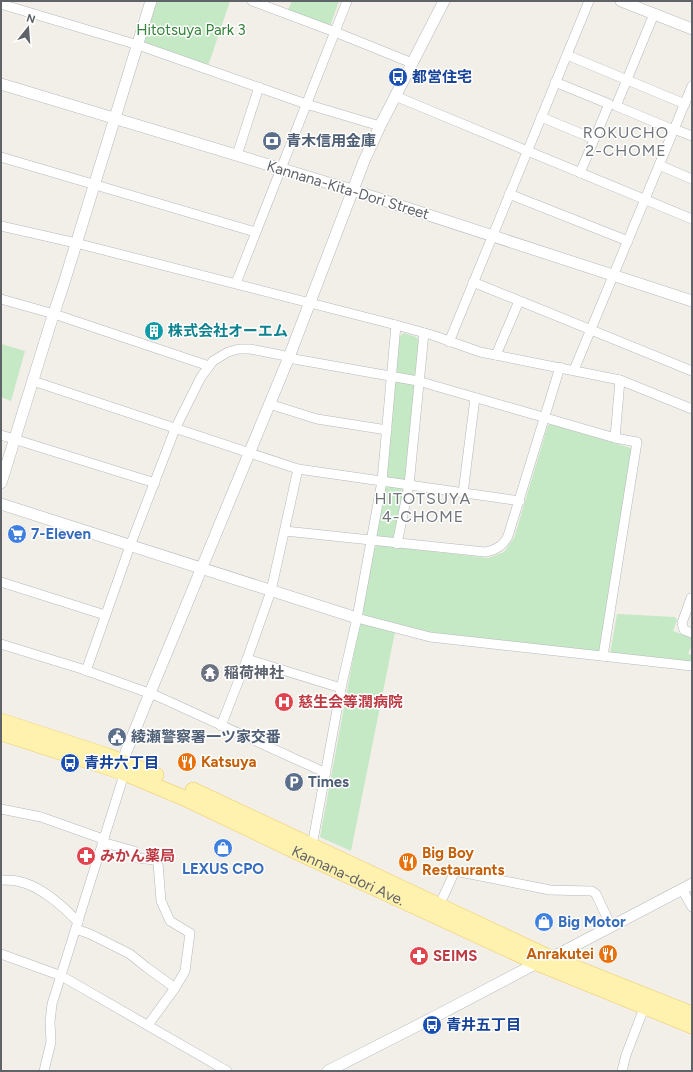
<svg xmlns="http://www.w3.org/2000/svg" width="693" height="1072" viewBox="0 0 693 1072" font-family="Figtree,'Noto Sans JP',sans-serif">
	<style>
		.green { fill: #c5e8c5 }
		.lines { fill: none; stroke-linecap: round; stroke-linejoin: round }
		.minor-casing { stroke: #b5b8bc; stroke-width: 10 }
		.tertiary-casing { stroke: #b5b8bc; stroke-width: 12 }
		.primary-casing { stroke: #f2c960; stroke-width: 16 }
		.minor { stroke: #fff; stroke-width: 9 }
		.tertiary { stroke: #fff; stroke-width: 11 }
		.primary { stroke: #fff2af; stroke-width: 15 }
		.labels { text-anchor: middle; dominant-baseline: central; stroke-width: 3; stroke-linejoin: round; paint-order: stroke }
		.park-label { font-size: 15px; fill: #348238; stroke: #fff }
		.transit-label { font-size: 15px; font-weight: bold; fill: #164399; stroke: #fff; text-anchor: start }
		.service-label { font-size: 15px; font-weight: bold; fill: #4e5e75; stroke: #fff; text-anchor: start }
		.street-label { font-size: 15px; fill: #5f6368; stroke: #fff }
		.culture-label { font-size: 15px; font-weight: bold; fill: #0d838f; stroke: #fff; text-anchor: start }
		.shop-label { font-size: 15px; font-weight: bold; fill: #366cbe; stroke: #fff; text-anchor: start }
		.worship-label { font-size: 15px; font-weight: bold; fill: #5b616d; stroke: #fff; text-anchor: start }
		.health-label { font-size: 15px; font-weight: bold; fill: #be3a42; stroke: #fff; text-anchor: start }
		.food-label { font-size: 15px; font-weight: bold; fill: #c56008; stroke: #fff; text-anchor: start }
		.neighbourhood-label { font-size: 16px; letter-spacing: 1px; fill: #70757a; stroke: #fff }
	</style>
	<rect width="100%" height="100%" fill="#f1efe8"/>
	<g class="green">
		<path d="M158 1H230L208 66 146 44 144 41 154 8Z"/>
		<path d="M292 1H339L330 26 288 10Z"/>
		<path d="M404 333 416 337 419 340 416 374 413 378 399 376 396 373 400 336Z"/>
		<path d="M1 344 25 351 11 401 1 397Z"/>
		<path d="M399 381 412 383 416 387 407 478 403 481 389 479 386 475 395 384Z"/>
		<path d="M553 424 634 449 601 653 431 635 361 614 372 550 378 545 488 558 504 552 514 538 548 425Z"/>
		<path d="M389 485 402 488 404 492 396 538 379 540 376 535 385 489Z"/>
		<path d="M617 614 675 617 677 620 673 631 692 638V644L688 654 692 655V664L610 654Z"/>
		<path d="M362 624 395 632 351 851 320 837 359 626Z"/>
	</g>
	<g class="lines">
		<defs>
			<g id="minor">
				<path d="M252 1 335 32 412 63"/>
				<path d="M1 4 138 45 306 104 380 126"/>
				<path d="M654 14 616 106 674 130"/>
				<path d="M567 55 685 104"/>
				<path d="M555 82 609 104 580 173"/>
				<path d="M395 96 692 219"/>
				<path d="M541 117 594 139"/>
				<path d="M674 129 692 136"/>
				<path d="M237 155 259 87"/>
				<path d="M1 157 255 232"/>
				<path d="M659 165 692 179"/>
				<path d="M509 194 628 241"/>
				<path d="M1 226 76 243 396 325 432 335 480 352 620 380 692 409"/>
				<path d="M473 282 692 371"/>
				<path d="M236 283 347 1"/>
				<path d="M1 299 54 314 209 366"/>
				<path d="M449 342 589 1"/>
				<path d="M496 355 519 301"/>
				<path d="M574 370 692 86"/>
				<path d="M33 381 298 469 520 501"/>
				<path d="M269 404 317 419 387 430"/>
				<path d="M1 435 155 483"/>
				<path d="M615 438 620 380"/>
				<path d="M463 493 475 398"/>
				<path d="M285 531 485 552C496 550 503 546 508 536L560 367"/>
				<path d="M397 544 409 485 424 333"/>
				<path d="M1 582 105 615"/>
				<path d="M692 599 691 598 682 623 684 630 692 633"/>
				<path d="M357 618 430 637 692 666"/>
				<path d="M1 644 82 669 157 696 326 773"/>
				<path d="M247 659 341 688"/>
				<path d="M86 671 130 546 175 429 201 377 213 361 228 352 239 349H250L281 355 294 359 418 381 615 438 637 442 603 656"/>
				<path d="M221 726 247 659 271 591 298 469"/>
				<path d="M1 809 41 817 103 839"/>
				<path d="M102 842 134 851 137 858 155 860 158 863 161 901 170 921 190 933 185 971 175 988 148 1025"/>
				<path d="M312 846 341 688 357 618 382 481 396 325"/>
				<path d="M1 880C6 880 12 880 17 881 39 885 63 906 78 922"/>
				<path d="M682 889 692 907"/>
				<path d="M439 906 455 871 550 890 592 891 596 894 611 926"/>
				<path d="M76 929 90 934 130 954 146 967 175 988"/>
				<path d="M1 954 56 974 65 978 227 1071"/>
				<path d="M44 1071 51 1042 50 1022 52 1004 122 781V772"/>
				<path d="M622 1071 626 1055 644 1008"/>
			</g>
			<g id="tertiary">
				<path d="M621 1 692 29"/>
				<path d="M1 84 352 190 692 301"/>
				<path d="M1 483 51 322 64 283 151 1"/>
				<path d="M1 504 357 618"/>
				<path d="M122 770 126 752 150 693 289 357 364 161 380 126 444 1"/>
				<path d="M328 1071 438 1015 537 963 551 958 692 884"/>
			</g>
			<g id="primary">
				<path d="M1 721 108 756 156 775"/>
				<path id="s1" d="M1 733 122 772 184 798 299 853 537 963 692 1026"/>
				<path d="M193 790 551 958 692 1014"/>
			</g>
		</defs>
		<use href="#minor" class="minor-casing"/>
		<use href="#tertiary" class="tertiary-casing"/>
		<use href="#primary" class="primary-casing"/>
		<use href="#minor" class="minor"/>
		<use href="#tertiary" class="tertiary"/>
		<use href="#primary" class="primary"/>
	</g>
	<defs>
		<symbol id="bus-disc" viewBox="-11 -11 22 22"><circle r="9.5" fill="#1a4fb4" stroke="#fff"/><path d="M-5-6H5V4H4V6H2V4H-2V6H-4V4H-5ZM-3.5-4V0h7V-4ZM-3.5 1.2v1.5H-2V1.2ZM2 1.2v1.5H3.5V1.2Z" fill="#fff"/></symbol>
		<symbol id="bank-disc" viewBox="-11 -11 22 22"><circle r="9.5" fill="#5c6f8a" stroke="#fff"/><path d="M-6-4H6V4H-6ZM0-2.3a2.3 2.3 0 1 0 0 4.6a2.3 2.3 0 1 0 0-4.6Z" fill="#fff"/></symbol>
		<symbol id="building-disc" viewBox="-11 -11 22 22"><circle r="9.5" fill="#0f9aa8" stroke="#fff"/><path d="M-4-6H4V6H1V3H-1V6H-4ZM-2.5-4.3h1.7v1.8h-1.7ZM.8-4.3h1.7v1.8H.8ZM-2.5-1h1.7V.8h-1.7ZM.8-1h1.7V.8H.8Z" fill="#fff"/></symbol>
		<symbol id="supermarket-disc" viewBox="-11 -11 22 22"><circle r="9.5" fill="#3f7fe0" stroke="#fff"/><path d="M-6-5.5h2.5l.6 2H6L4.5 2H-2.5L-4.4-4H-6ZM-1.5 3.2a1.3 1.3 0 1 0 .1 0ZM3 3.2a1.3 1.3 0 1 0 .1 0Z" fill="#fff"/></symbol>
		<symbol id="temple-disc" viewBox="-11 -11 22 22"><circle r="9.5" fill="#6b7280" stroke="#fff"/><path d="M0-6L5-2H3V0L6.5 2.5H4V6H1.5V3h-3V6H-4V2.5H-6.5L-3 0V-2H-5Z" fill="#fff"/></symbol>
		<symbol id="hospital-disc" viewBox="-11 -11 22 22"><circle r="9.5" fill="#e0444e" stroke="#fff"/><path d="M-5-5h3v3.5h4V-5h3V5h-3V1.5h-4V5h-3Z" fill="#fff"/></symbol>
		<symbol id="civic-disc" viewBox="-11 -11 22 22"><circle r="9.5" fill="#5c6f8a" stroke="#fff"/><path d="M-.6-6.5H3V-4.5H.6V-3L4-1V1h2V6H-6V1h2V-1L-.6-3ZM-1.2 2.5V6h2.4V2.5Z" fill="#fff"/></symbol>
		<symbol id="restaurant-disc" viewBox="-11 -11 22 22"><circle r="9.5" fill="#e8710a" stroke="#fff"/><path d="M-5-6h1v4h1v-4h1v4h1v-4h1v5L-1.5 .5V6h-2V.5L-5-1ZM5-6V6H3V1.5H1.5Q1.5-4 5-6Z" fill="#fff"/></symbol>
		<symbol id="parking-disc" viewBox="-11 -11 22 22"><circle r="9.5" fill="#5c6f8a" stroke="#fff"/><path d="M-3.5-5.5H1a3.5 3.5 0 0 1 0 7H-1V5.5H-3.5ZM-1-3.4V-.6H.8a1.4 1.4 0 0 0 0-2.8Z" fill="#fff"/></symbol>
		<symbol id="shop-disc" viewBox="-11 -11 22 22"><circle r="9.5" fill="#3f7fe0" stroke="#fff"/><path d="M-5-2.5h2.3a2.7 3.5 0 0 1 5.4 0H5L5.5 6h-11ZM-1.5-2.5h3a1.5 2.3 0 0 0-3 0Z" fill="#fff"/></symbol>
		<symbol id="pharmacy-disc" viewBox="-11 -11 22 22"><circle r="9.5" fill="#e0444e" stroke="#fff"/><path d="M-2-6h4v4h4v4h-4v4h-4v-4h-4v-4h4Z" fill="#fff"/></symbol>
	</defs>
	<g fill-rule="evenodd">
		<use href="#bus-disc" x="387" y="66" width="22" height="22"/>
		<use href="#bank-disc" x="261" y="130" width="22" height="22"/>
		<use href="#building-disc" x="143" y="320" width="22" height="22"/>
		<use href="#supermarket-disc" x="6" y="523" width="22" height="22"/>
		<use href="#temple-disc" x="199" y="662" width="22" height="22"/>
		<use href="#hospital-disc" x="273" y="691" width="22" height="22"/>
		<use href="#civic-disc" x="106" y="726" width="22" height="22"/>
		<use href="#restaurant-disc" x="176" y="751" width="22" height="22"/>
		<use href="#bus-disc" x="59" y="752" width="22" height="22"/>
		<use href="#parking-disc" x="283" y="771" width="22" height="22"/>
		<use href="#shop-disc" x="212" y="837" width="22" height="22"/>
		<use href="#pharmacy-disc" x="75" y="845" width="22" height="22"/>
		<use href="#restaurant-disc" x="397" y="851" width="22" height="22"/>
		<use href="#shop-disc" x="533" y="911" width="22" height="22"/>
		<use href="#restaurant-disc" x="597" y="943" width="22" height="22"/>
		<use href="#pharmacy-disc" x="408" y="945" width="22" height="22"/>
		<use href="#bus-disc" x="421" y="1014" width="22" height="22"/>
	</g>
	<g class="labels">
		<g class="park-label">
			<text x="191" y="30">Hitotsuya Park 3</text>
		</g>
		<g class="transit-label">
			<text x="412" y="77">都営住宅</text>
			<text x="84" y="763">青井六丁目</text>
			<text x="446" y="1025">青井五丁目</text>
		</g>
		<g class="service-label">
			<text x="286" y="141">青木信用金庫</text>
			<text x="131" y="737">綾瀬警察署一ツ家交番</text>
			<text x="308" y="782">Times</text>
		</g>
		<g class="street-label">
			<text transform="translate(348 190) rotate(17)">Kannana-Kita-Dori Street</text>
			<text stroke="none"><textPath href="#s1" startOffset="376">Kannana-dori Ave.</textPath></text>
		</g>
		<g class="culture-label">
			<text x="168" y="331">株式会社オーエム</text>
		</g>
		<g class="shop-label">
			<text x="31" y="534">7-Eleven</text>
			<text x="223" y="869" text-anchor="middle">LEXUS CPO</text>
			<text x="558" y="922">Big Motor</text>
		</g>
		<g class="worship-label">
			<text x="224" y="673">稲荷神社</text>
		</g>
		<g class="health-label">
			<text x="298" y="702">慈生会等潤病院</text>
			<text x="100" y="856">みかん薬局</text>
			<text x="433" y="956">SEIMS</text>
		</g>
		<g class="food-label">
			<text x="201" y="762">Katsuya</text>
			<text x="422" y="853">Big Boy<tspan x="422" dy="17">Restaurants</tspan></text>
			<text x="594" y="954" text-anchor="end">Anrakutei</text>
		</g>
		<g class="neighbourhood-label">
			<text x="626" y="132">ROKUCHO<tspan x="626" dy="18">2-CHOME</tspan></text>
			<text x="423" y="498">HITOTSUYA<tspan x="423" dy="18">4-CHOME</tspan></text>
		</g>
	</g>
	<rect width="693" height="1072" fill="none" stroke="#5f6368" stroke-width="4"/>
	<g transform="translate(28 28) rotate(17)" stroke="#ffffff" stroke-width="3" paint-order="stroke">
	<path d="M0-3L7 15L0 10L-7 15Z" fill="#5f6368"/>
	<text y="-6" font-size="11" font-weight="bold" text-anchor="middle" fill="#5f6368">N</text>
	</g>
</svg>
